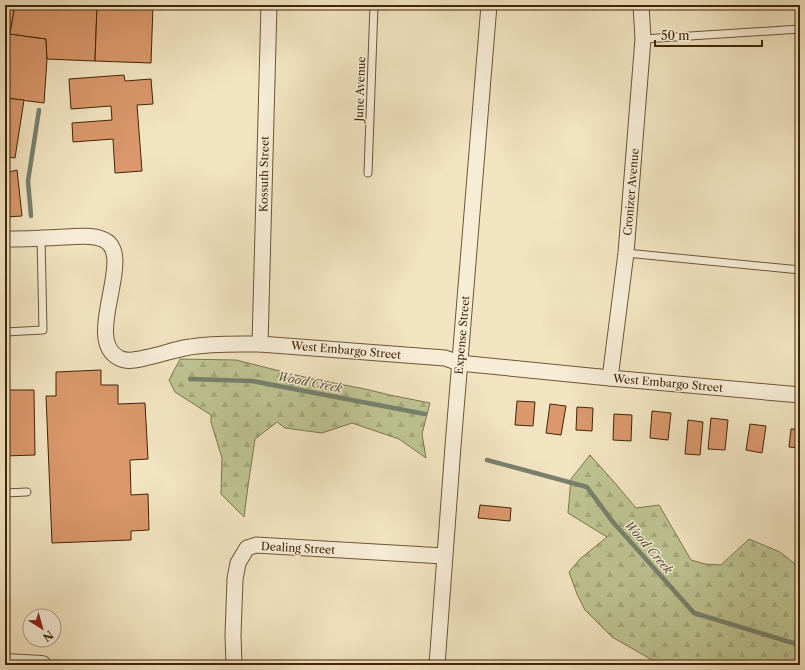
<svg xmlns="http://www.w3.org/2000/svg" width="805" height="670" viewBox="0 0 805 670" font-family="'Libre Caslon Text',serif">
	<style>
		.forest { fill: url(#forest-firs); stroke: #7f744c }
		.lines { fill: none; stroke-linecap: round; stroke-linejoin: round }
		.stream { stroke: #77816d; stroke-width: 4.5 }
		.building { fill: #da986c; stroke: #412507 }
		.service-casing { stroke: #6d5536; stroke-width: 9 }
		.minor-casing { stroke: #6d5536; stroke-width: 17 }
		.tertiary-casing { stroke: #6d5536; stroke-width: 20 }
		.service { stroke: #f7edd7; stroke-width: 7 }
		.minor { stroke: #f7edd7; stroke-width: 15 }
		.tertiary { stroke: #f7edd7; stroke-width: 18 }
		.labels { text-anchor: middle; dominant-baseline: central; stroke-width: 3; stroke-linejoin: round; paint-order: stroke }
		.street-label { font-size: 11px; fill: #412507; stroke: #f7edd7 }
		.water-label { font-size: 12px; font-style: italic; fill: #5c533a; stroke: #f7edd7 }
	</style>
	<defs>
		<pattern id="forest-firs" width="22" height="20" patternUnits="userSpaceOnUse"><rect width="22" height="20" fill="#bdc491"/><path d="M5 1l3.5 6h-7zM16 11l3.5 6h-7z" fill="#a4a87c"/></pattern>
	</defs>
	<rect width="100%" height="100%" fill="#f2e4c1"/>
	<filter id="stains"><feTurbulence type="fractalNoise" baseFrequency=".005" numOctaves="4"/><feColorMatrix values="0 0 0 0 .2 0 0 0 0 .09 0 0 0 0 .02 0 0 0 .5 -.17"/></filter>
	<radialGradient id="worn" r=".72"><stop offset=".6" stop-color="#630" stop-opacity="0"/><stop offset="1" stop-color="#630" stop-opacity=".3"/></radialGradient>
	<g class="forest">
		<path d="M180 359 236 360 308 378 365 389 390 395 430 403 422 434 426 458 399 439 352 423 322 433 285 428 277 422 255 439 248 486 244 517 221 494 222 458 211 422V415L175 392 169 380Z"/>
		<path d="M590 455 615 483 636 508 659 505 691 560 705 564 721 565 749 539 780 552 800 568V665H661L612 637 585 610 577 594 569 572 580 559 607 537 568 513 571 479Z"/>
	</g>
	<g class="lines">
		<g class="stream">
			<path d="M31 216 28 181 39 110"/>
			<path d="M190 379 252 381 425 414"/>
			<path d="M487 460 587 487 612 521 694 613 800 645"/>
		</g>
	</g>
	<g class="building">
		<path d="M5 5H15L10 34 46 39 47 59 44 103 5 98Z"/>
		<path d="M15 5H97L95 61 47 59 46 39 10 34Z"/>
		<path d="M97 5H153L151 63 95 61Z"/>
		<path d="M124 75 125 81 151 79 153 104 137 105 142 171 115 173 113 139 73 142 72 123 112 120 111 106 71 109 69 79Z"/>
		<path d="M5 98 24 100 15 158 8 157 5 173Z"/>
		<path d="M17 170 22 216 5 217V173Z"/>
		<path d="M101 370V385H118V404L145 403 148 459 130 460 131 495 148 494 149 530 131 531V540L52 543 46 396H56V372Z"/>
		<path d="M5 390H34L35 455 5 456Z"/>
		<path d="M517 401 535 402 533 426 515 425Z"/>
		<path d="M550 404 566 406 561 435 546 433Z"/>
		<path d="M577 407 593 408 592 431 576 430Z"/>
		<path d="M652 411 671 413 668 440 650 438Z"/>
		<path d="M614 414 632 415 631 441 613 440Z"/>
		<path d="M711 418 728 420 725 450 708 449Z"/>
		<path d="M688 420 703 422 700 455 685 454Z"/>
		<path d="M750 424 766 426 762 453 746 450Z"/>
		<path d="M791 429H800V448L789 447Z"/>
		<path d="M480 505 511 508 510 521 478 518Z"/>
	</g>
	<g class="lines">
		<defs>
			<g id="service">
				<path d="M643 39 800 29"/>
				<path d="M368 173 374 5"/>
				<path d="M626 253 800 270"/>
				<path d="M5 332 43 330 41 238"/>
				<path d="M5 493 27 492"/>
			</g>
			<g id="minor">
				<path d="M5 239C24 239 43 238 63 237 76 237 90 234 102 239 139 252 81 339 119 358 128 363 140 359 149 357 163 354 176 349 190 347 213 343 237 344 260 344L445 358 459 363 610 378 800 395"/>
				<path d="M260 344 269 5"/>
				<path d="M610 378 626 253 643 39 641 5"/>
				<path d="M234 665 233 635 235 579 238 563 247 548 256 545 444 556"/>
				<path d="M437 665 453 446 489 5"/>
			</g>
			<path id="tertiary" d="M5 663 42 665"/>
		</defs>
		<use href="#service" class="service-casing"/>
		<use href="#minor" class="minor-casing"/>
		<use href="#tertiary" class="tertiary-casing"/>
		<use href="#service" class="service"/>
		<use href="#minor" class="minor"/>
		<use href="#tertiary" class="tertiary"/>
	</g>
	<g class="labels">
		<g class="street-label">
			<text transform="translate(360 89) rotate(-88)">June Avenue</text>
			<text transform="translate(264 174) rotate(-89)">Kossuth Street</text>
			<text transform="translate(631 192) rotate(-85)">Cronizer Avenue</text>
			<text transform="translate(462 335) rotate(-85)">Expense Street</text>
			<text transform="translate(346 350) rotate(5)">West Embargo Street</text>
			<text transform="translate(668 383) rotate(5)">West Embargo Street</text>
			<text transform="translate(298 548) rotate(3)">Dealing Street</text>
		</g>
		<g class="water-label">
			<text transform="translate(310 382) rotate(11)">Wood Creek</text>
			<text transform="translate(649 547) rotate(49)">Wood Creek</text>
		</g>
	</g>
	<rect width="805" height="670" fill="none" stroke="#f2e4c1" stroke-width="20"/>
	<rect x="6" y="6" width="793" height="658" fill="none" stroke="#412507" stroke-width="2"/>
	<rect x="10" y="10" width="785" height="650" fill="none" stroke="#412507"/>
	<g transform="translate(42 628) rotate(143)"><circle r="19" fill="#f7edd7" stroke="#ae9d84"/>
	<path d="M0-3L7 15L0 10L-7 15Z" fill="#8f2418"/>
	<text y="-6" font-size="11" font-weight="bold" text-anchor="middle" fill="#412507">N</text>
	</g>
	<path d="M655 40v6h107v-6" fill="none" stroke="#412507" stroke-width="2"/>
	<text x="661" y="40" font-size="12" fill="#412507" stroke="#f7edd7" stroke-width="3" paint-order="stroke">50 m</text>
	<rect width="100%" height="100%" filter="url(#stains)"/>
	<rect width="100%" height="100%" fill="url(#worn)"/>
</svg>
